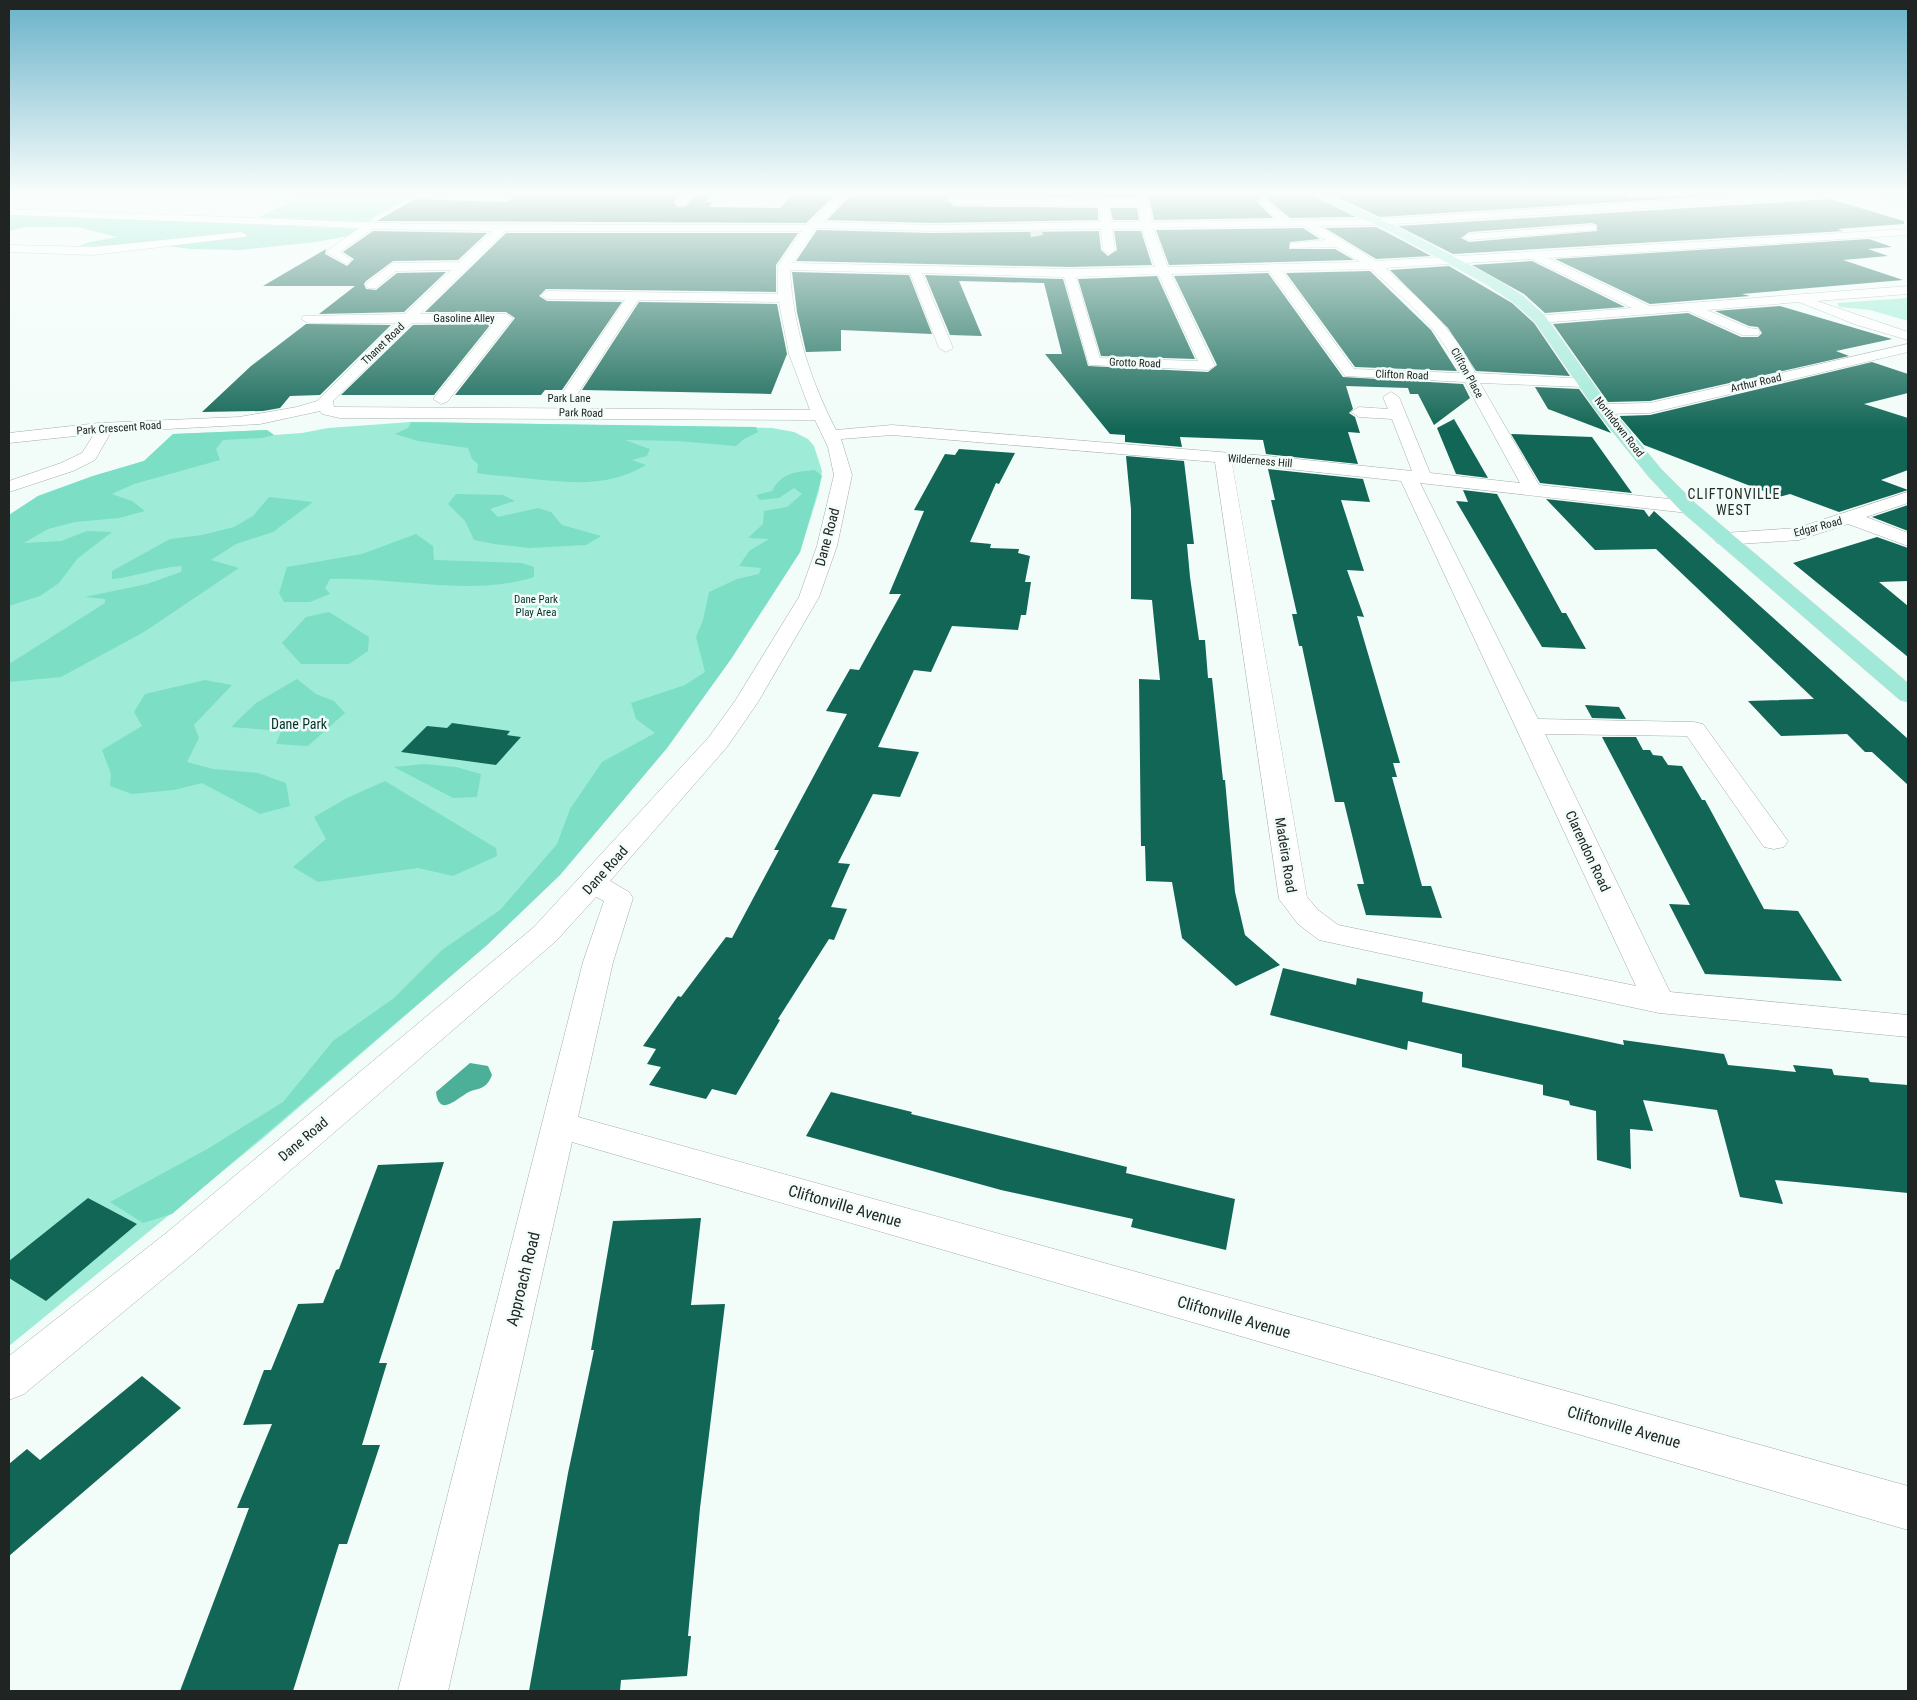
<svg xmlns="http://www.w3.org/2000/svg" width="1917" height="1700" viewBox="0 0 1917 1700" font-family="'Roboto Condensed',sans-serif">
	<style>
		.green { fill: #9eecd7 }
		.forest { fill: #7cdec5 }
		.water { fill: #4cb099 }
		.building { fill: #126655; fill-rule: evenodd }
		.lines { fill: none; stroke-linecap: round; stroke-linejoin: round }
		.minor-tunnel { stroke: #c8d1ce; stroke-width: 12; stroke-dasharray: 12 5.5; stroke-linecap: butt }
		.minor-casing { stroke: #a3adaa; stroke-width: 1 }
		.major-casing { stroke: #d7d8d7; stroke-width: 1 }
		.minor { fill: #fff; fill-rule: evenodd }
		.major { fill: #a0e9d8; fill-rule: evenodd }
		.labels { text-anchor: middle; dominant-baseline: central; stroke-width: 5; stroke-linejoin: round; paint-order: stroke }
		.far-street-label { font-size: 11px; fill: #202423; stroke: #f2fcf9 }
		.far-park-label { font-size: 11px; fill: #023229; stroke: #f2fcf9 }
		.far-quarter-label { font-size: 14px; letter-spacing: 1px; fill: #252c2a; stroke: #f2fcf9 }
		.street-label { font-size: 14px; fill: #202423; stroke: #f2fcf9 }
		.park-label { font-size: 14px; fill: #023229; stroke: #f2fcf9 }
		.near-street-label { font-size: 16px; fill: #202423; stroke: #f2fcf9 }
	</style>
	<rect width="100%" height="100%" fill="#f2fcf9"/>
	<g class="green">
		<path d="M1908 298V321L1870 310 1839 307 1837 303Z"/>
		<path d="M411 422 772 428 794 432 808 439 814 446 822 471 819 491 800 552 731 659 667 748 560 875 487 945 267 1135 9 1346V515L38 496 93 476 144 461 173 434 267 430 274 435 302 433 328 428Z"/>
	</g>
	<g class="forest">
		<path d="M304 195 409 198 373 218 369 224 259 217Z"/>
		<path d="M9 214 359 229 349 236 316 242 240 250 190 249 161 245 79 246 90 242 117 237 77 227H25L9 231Z"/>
		<path d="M411 422 756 427 758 432 744 439 736 446 677 441 625 440 650 449 647 456 632 460 646 465C607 489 566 482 523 478 507 476 492 476 477 473L478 464 472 459 468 448 418 441 395 434 408 428Z"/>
		<path d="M267 430 274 435 262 438 223 440 216 449 220 460 134 484 112 494 132 501 145 511 119 518 75 522 48 529 24 543 61 541 87 531 112 532 77 559 59 583 40 596 9 606V515L38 496 93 476 144 461 173 434Z"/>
		<path d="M815 470 822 476 800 552 731 659 667 748 560 875 487 945 172 1214 143 1223 110 1202 209 1148 283 1102 333 1041 394 998 442 950 500 910 557 844 570 809 602 762 655 733 636 719 631 703 685 685 705 672 696 637 703 620 709 592 737 579 759 574 761 568 739 566 749 551 769 539 748 538 763 524 764 511 787 507 802 494 794 488 779 498 760 500 756 495 772 491C782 472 796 472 815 470Z"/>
		<path d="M456 494 503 495 515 501 490 509 498 517 538 508 551 512 562 525 601 536 586 545 529 548 494 544 474 540 465 521 448 504Z"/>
		<path d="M269 497 313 502 273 532 236 544 211 560 239 568 144 632 61 677 9 682V664L105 603V599L85 597 147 584 181 572 182 566C158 567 136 577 112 579V571L170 539 202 535 234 527 253 516Z"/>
		<path d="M416 534 433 546 434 560 522 563 534 567V577C472 597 395 577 330 579L325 588 330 594 310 602H284L279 593 287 567 362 554Z"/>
		<path d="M329 612 369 637 368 651 349 664H301L282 643 306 617Z"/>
		<path d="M297 679 316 694 334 701 345 713 308 746 276 744 281 731 231 727 256 703Z"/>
		<path d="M205 680 232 685 194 725 199 738 187 762 213 769 258 773 286 783 290 806 260 814 202 783 174 790 132 794 110 786 111 774 102 750 142 726 134 712 145 694Z"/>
		<path d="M424 764 456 767 481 774 477 797 453 798 394 767Z"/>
		<path d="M385 781 496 848 497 856 453 876 418 868 318 882 293 867 326 839 314 817 347 798Z"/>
	</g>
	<path class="water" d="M470 1063 488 1066 492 1075C485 1093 476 1086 464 1095 454 1101 439 1116 436 1092Z"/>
	<g class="building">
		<path d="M504 192H682L674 202 677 207 686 206 697 192H714L706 202H713L709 207 780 208 794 192H838L806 223 377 221 415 199 506 202 513 198Z"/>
		<path d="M854 192H1134L1136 198 954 196 947 200 954 206 1098 208V220L932 223 827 220Z"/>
		<path d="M1148 192H1305L1356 217 1290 218 1264 197 1258 200V203L1273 218 1154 220Z"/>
		<path d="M1326 192H1629V198L1735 192H1776L1380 217Z"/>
		<path d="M1830 199 1904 221V224L1837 229 1844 231 1453 254 1398 226ZM1592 223 1597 225V231L1469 242 1461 238 1469 232Z"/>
		<path d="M1110 208H1137L1139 220H1113Z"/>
		<path d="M1376 227 1390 234 1431 256 1376 259 1325 228Z"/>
		<path d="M1303 228 1320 239 1290 242 1289 249H1335L1354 260 1169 265 1156 230Z"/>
		<path d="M817 230 932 233 1099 231 1101 250 1108 256 1117 250 1114 231H1141L1152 265 1069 267 796 261Z"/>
		<path d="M373 231 487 233 458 260 393 261 366 281 364 284 366 289 376 290 397 273 446 272 404 312 319 314 355 286H263L326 249 325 254 347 266 354 259 343 252Z"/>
		<path d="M506 233H798L776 265V292L546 289 539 296 547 301 622 302 562 390H545L541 395H455L515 318 506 312H425Z"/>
		<path d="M1869 239 1892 247 1868 249 1888 256 1843 260 1903 280 1742 294 1750 296 1650 304 1555 259Z"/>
		<path d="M1532 261 1625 307 1545 313 1524 294 1472 265Z"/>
		<path d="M1449 266 1512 303 1534 323 1570 376 1476 371 1448 328 1390 270Z"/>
		<path d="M1370 271 1431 330 1457 371 1355 367 1286 273Z"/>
		<path d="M792 272 909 275 932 334 841 330V351L806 352 797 312Z"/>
		<path d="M1268 273 1343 377 1463 384 1470 398 1434 425 1418 394H1410L1408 388 1346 386 1353 409 1349 413 1355 417 1360 433 1348 432 1358 464 1266 454 1263 440 1180 437 1182 447 1125 442V435L1110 434 1045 354H1062L1044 283 959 281 982 336 950 335 925 275 1063 279 1088 366 1208 372 1217 365 1174 276Z"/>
		<path d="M1157 276 1195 359 1101 356 1078 279Z"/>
		<path d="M639 302 777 304 787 354 771 394 582 390Z"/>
		<path d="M1780 306 1892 339 1836 351 1849 356 1650 401 1608 402 1553 324 1688 313 1741 337H1758L1762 333 1758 327 1749 326 1715 311Z"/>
		<path d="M306 324 391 325 320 395 290 396 280 408 263 411 202 412 251 366Z"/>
		<path d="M491 324 434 395H341L413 325Z"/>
		<path d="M1872 362 1908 374V393L1864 404 1908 418V470L1881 480 1908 490 1839 512 1790 494 1779 497 1644 445 1619 416 1650 415Z"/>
		<path d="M1535 387 1579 389 1611 433 1548 409Z"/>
		<path d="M1454 419 1488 478 1456 474 1437 428Z"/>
		<path d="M1511 434 1592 437 1632 493 1540 483Z"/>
		<path d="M959 449 1015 453 999 484 996 483 970 542 991 544 990 548 1019 549 1018 553 1030 556 1025 582H1031L1026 615H1021L1018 630 952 626 931 672 914 670 878 747 919 752 900 797 873 794 838 863 850 864 831 907 847 909 834 940 829 939 778 1019 780 1020 736 1095 712 1089 706 1099 649 1085 661 1067 647 1064 656 1049 643 1046 678 996 681 997 726 937 732 938 779 850H774L847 714 826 711 850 669 859 670 901 594H889L924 511 914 510 945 454 955 455Z"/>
		<path d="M1126 456 1184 461 1194 544H1187L1190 577 1199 640H1205L1208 678H1212L1223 780H1225L1235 892 1245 935 1280 965 1236 986 1182 938 1172 882 1146 881 1145 846H1141L1139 679 1160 680 1152 600 1131 599V509Z"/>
		<path d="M1268 469 1363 479 1370 502 1341 500 1364 571 1347 570 1364 617 1357 616 1400 763H1393L1397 777H1392L1422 886H1431L1442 918 1366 915 1357 884H1364L1344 802H1335L1302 646H1299L1292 614H1297L1271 500H1275Z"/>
		<path d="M1463 490 1497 494 1562 613H1566L1586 649 1542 647 1456 501 1468 502Z"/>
		<path d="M1546 499 1644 510 1649 517 1654 511 1908 739V785L1872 752H1865L1847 734 1781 736 1748 701 1814 699 1656 549 1595 550Z"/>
		<path d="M1908 505V531L1872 517Z"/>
		<path d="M1877 537 1908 548V581L1879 582 1908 606V657L1793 563Z"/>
		<path d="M1585 705 1619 707 1626 719 1592 718Z"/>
		<path d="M452 723 510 731 507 735 521 737 496 765 401 752 427 726 447 728Z"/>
		<path d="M1602 737H1636L1643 750H1650L1653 755 1662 756 1668 765 1682 766 1702 800H1705L1764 909 1798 911 1842 981 1705 974 1669 904 1690 905Z"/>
		<path d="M1283 968 1356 985 1357 978 1423 992 1422 1002 1624 1045 1623 1040 1724 1054 1728 1065 1796 1072 1793 1065 1832 1069 1834 1075 1868 1078 1870 1082 1908 1085V1193L1775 1180 1783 1204 1740 1197 1717 1110 1643 1100 1653 1131 1630 1129 1631 1169 1597 1160 1596 1111 1570 1105 1569 1101 1543 1095V1085L1462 1067V1054L1408 1041 1407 1050 1270 1015Z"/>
		<path d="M831 1092 912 1112 911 1114 1127 1167 1126 1173 1235 1199 1226 1250 1131 1227 1133 1219 1001 1190 806 1136Z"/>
		<path d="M444 1162 379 1363H387L362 1445H380L347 1544H339L293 1691H180L249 1508H237L272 1424 243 1425 264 1370H271L298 1304 323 1303 336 1270 339 1269 378 1165Z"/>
		<path d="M88 1198 137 1224 46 1301 9 1278V1261Z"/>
		<path d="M701 1218 691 1305 725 1304 700 1508 688 1636H691L687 1676 621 1680 620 1691H529L568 1473 594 1350H591L613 1221Z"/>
		<path d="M142 1376 181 1408 9 1556V1464L27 1449 40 1460Z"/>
	</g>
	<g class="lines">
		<path class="minor-tunnel" d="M1036 231 1037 236"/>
		<defs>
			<g id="minor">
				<path d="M339 192 506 194 511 197 506 200 344 195Z"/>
				<path d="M684 192H695L685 205H677L676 203Z"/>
				<path d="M841 192H852L823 222 932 225 1100 222V206L954 204 949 201 954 198 1138 200 1136 192H1146L1150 203 1152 222 1277 220 1259 202 1264 199 1289 220 1377 219 1808 192H1864L1859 195 1377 225 1319 226 1376 261 1908 229V235L1548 258 1650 306 1908 286V294L1817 301 1908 332V340L1857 325 1799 302 1707 310 1749 328 1758 329 1760 332 1758 335H1742L1688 311 1540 323 1533 319 1535 316 1632 308 1532 259 1385 268C1420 300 1455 329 1475 373L1589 379 1592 382 1584 387 1480 383 1539 485 1688 501 1695 503 1697 507 1695 511 1688 513 1420 483 1538 719 1694 722 1703 724 1788 841 1784 847 1774 849 1764 847 1687 736 1545 734 1670 992 1908 1015V1037L1659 1013 1319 940 1298 924 1279 899 1215 462 892 435 841 439 852 475 837 546 819 597 758 702 727 747 610 881 629 892 633 898 613 962 578 1117 1908 1486V1530L572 1142 448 1691H398L583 962 604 901 596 897 556 941 191 1256 24 1394 9 1400V1356L165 1234 534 927 709 737 735 701 799 597 817 546 834 475 828 447 815 420 340 418 322 414 320 411 260 424 111 432 95 460 73 471 9 492V481L61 463 82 453 94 434 9 443V433L99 423 239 417 297 407 317 401 396 323H308L301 319 303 316 405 314 451 270 396 271 376 288H368L366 285 368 282 393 263 459 262 492 231 372 229 340 252 352 260 346 264 326 252 359 228 9 215V209L417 224 807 225ZM1108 206H1139L1141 222H1111ZM1304 226 1326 240 1294 243 1290 244V248L1336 247 1360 262 1168 267 1153 228ZM816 228 932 231 1101 229 1103 250 1109 254 1115 250 1112 229H1142L1155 267 1069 269 792 263ZM505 231H802L778 266V294L547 291 541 295 547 299 625 300 559 398 561 401H573L638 300 779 302 789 354 810 410 334 407 333 401 412 323 495 322 433 399 441 404 447 402 513 318 506 314H420ZM1371 269C1405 300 1441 329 1460 373L1354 369 1282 271ZM790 270 910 273 939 348 946 352 953 348 922 273 1064 277 1089 365 1208 370 1215 366 1171 274 1269 271 1345 376 1465 382 1520 483 1430 473 1399 397 1391 392 1383 397 1388 409 1359 407 1351 412 1359 417 1392 419 1412 471 1268 456 892 425 836 430C810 379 793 327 790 270ZM1158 274 1198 361 1100 358 1076 277ZM1232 463 1401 481 1636 986 1338 925 1318 910 1307 897Z"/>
				<path d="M1592 225 1596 226V230L1469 240 1463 237 1469 234Z"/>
				<path d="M241 232 247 235 245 237 93 255 9 252V245L93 247Z"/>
				<path d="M1908 344V352L1650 413 1603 414 1595 409 1603 404 1650 403Z"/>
				<path d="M1908 492V503L1866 517 1908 533V546L1848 524 1799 540 1724 545 1717 543 1714 539 1717 535 1724 533 1797 528Z"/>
			</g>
			<g id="major">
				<path d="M1307 192H1321L1399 228 1494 278 1523 296 1545 316 1609 406 1661 469 1695 503 1908 683V702L1900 700 1681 511 1649 477 1597 412 1535 322 1513 302 1486 284 1391 232Z"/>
				<path d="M1863 192H1880L1908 200V206Z"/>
			</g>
		</defs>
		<use href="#minor" class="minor-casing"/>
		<use href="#major" class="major-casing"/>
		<use href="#minor" class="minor"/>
		<use href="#major" class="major"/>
	</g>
	<linearGradient id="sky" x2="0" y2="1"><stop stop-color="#69b2c8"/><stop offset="0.45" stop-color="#f9fefc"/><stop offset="1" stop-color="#f9fefc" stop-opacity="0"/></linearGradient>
	<rect width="1917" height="430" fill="url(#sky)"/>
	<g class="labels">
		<g class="far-street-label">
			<text x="464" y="318">Gasoline Alley</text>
			<text transform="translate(383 344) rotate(-44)">Thanet Road</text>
			<text transform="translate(1135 363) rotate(2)">Grotto Road</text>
			<text transform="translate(1467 373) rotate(61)">Clifton Place</text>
			<text transform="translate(1402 375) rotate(2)">Clifton Road</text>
			<text transform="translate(1756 383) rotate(-13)">Arthur Road</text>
			<text x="569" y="398">Park Lane</text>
			<text transform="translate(581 413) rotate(1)">Park Road</text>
			<text transform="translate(1619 427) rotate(52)">Northdown Road</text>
			<text transform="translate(119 428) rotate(-4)">Park Crescent Road</text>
			<text transform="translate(1260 461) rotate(5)">Wilderness Hill</text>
			<text transform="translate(1818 527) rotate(-15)">Edgar Road</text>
		</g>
		<g class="far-park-label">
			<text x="536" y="599">Dane Park<tspan x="536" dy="13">Play Area</tspan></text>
		</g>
		<g class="far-quarter-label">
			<text x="1734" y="494">CLIFTONVILLE<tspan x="1734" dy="16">WEST</tspan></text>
		</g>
		<g class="street-label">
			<text transform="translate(827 537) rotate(-75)">Dane Road</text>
			<text transform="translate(1588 851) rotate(65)">Clarendon Road</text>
			<text transform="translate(1286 855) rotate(81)">Madeira Road</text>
			<text transform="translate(605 870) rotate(-48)">Dane Road</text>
			<text transform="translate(303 1139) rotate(-40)">Dane Road</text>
		</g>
		<g class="park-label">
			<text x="299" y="724">Dane Park</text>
		</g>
		<g class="near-street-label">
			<text transform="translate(845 1206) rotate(16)">Cliftonville Avenue</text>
			<text transform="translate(523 1279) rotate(-76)">Approach Road</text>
			<text transform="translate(1234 1317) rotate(16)">Cliftonville Avenue</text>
			<text transform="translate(1624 1427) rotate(16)">Cliftonville Avenue</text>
		</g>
	</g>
	<rect width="1917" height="1700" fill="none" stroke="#202423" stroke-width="20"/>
</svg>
